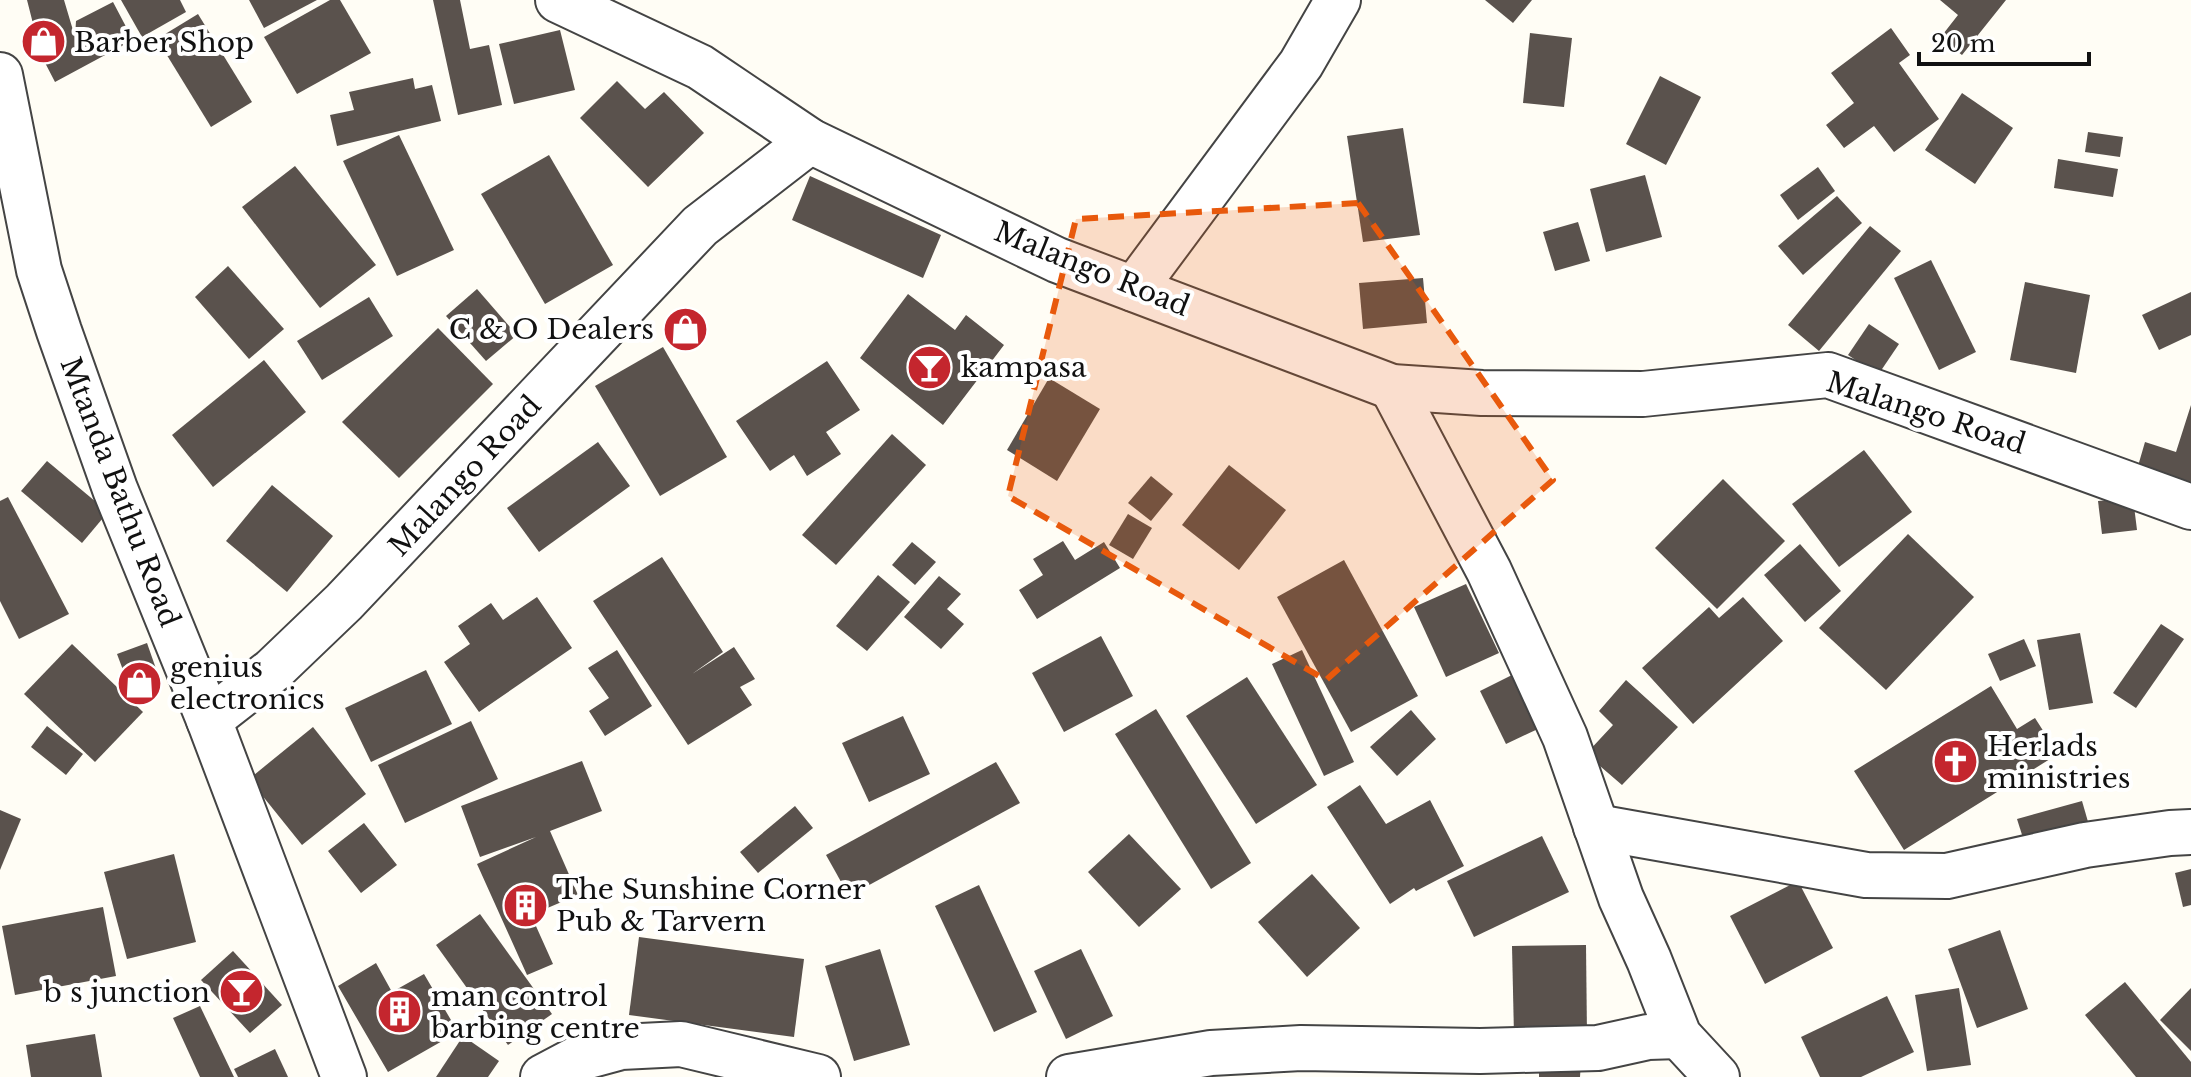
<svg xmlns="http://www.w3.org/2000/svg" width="2191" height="1077" viewBox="0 0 2191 1077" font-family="'Libre Baskerville',serif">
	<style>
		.building { fill: #5a524d }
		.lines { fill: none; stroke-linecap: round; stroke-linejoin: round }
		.street-casing { stroke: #444; stroke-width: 48 }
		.street { stroke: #fff; stroke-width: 44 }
		.marked { fill: #e8590c; fill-opacity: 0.2; stroke: #e8590c; stroke-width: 6; stroke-dasharray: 16 10; stroke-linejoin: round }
		.labels { text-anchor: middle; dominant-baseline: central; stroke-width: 8; stroke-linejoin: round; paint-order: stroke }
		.poi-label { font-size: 28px; fill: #111; stroke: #fff; text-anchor: start }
		.street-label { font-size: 28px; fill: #111; stroke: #fff }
	</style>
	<rect width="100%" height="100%" fill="#fffdf5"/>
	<g class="building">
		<path d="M27 0H64L75 37 76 21 113 2 133 40 55 82 41 55Z"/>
		<path d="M121 0H180L186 12 142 37Z"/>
		<path d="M249 0H317L264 28Z"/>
		<path d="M330 0H340L371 53 297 94 264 37Z"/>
		<path d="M433 0H460L470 49 489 45 502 105 458 115Z"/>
		<path d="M1485 0H1532L1513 23Z"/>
		<path d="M1940 0H2006L1962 55 1940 38 1958 15Z"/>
		<path d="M198 14 252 102 211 127 157 39Z"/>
		<path d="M1891 28 1910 55 1899 63 1939 119 1894 152 1874 126 1844 148 1826 125 1854 103 1831 73Z"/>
		<path d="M560 30 575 90 514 104 499 44Z"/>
		<path d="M1530 33 1572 38 1564 107 1523 103Z"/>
		<path d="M1660 76 1701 97 1666 165 1626 144Z"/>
		<path d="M413 78 415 89 432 85 441 121 337 146 330 115 354 110 349 92Z"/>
		<path d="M617 81 645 109 664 92 704 133 648 187 580 118Z"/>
		<path d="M1962 93 2013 128 1975 184 1925 150Z"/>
		<path d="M1403 128 1420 235 1363 242 1347 136Z"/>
		<path d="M2088 132 2123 137 2120 157 2085 152Z"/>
		<path d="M399 135 454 250 397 276 343 161Z"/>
		<path d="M549 155 613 265 545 304 481 194Z"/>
		<path d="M2058 159 2118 169 2113 197 2054 188Z"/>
		<path d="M295 166 376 265 320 308 242 207Z"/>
		<path d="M1818 167 1835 191 1798 220 1780 195Z"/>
		<path d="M1645 175 1662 237 1606 252 1590 189Z"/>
		<path d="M810 176 941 235 923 278 792 220Z"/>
		<path d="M1837 196 1862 223 1803 275 1778 246Z"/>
		<path d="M1578 222 1590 261 1555 271 1543 232Z"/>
		<path d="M1870 226 1901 251 1819 351 1788 325Z"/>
		<path d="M1931 260 1976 352 1939 370 1894 278Z"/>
		<path d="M228 266 284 329 249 359 195 297Z"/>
		<path d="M1423 278 1427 323 1363 329 1359 283Z"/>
		<path d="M2025 282 2090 295 2076 373 2010 360Z"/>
		<path d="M477 289 517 335 486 361 446 316Z"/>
		<path d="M2191 292V335L2159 350 2142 315Z"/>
		<path d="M908 294 955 330 966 315 1004 345 943 425 860 358Z"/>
		<path d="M369 297 393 336 322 380 297 341Z"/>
		<path d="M1869 324 1899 344 1878 375 1848 355Z"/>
		<path d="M438 328 493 384 399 478 342 422Z"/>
		<path d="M663 347 727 457 660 496 595 386Z"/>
		<path d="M264 360 306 412 213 487 172 435Z"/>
		<path d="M827 361 860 410 826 432 841 454 807 476 794 455 770 471 736 421Z"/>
		<path d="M1049 378 1100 409 1057 481 1007 450Z"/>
		<path d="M2191 405V482L2138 466 2145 442 2176 452Z"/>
		<path d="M892 434 926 465 836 565 802 535Z"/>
		<path d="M598 442 630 486 539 552 507 508Z"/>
		<path d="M1864 450 1912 512 1839 567 1792 504Z"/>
		<path d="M47 461 108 512 82 543 21 491Z"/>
		<path d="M1229 465 1286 510 1239 570 1182 525Z"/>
		<path d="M1151 476 1173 494 1151 521 1128 503Z"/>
		<path d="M1723 479 1785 541 1717 609 1655 548Z"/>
		<path d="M272 485 333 536 287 592 226 541Z"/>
		<path d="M8 497 69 614 19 639 0 601V501Z"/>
		<path d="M2133 498 2137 530 2102 534 2098 501Z"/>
		<path d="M1128 514 1152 528 1133 559 1109 545Z"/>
		<path d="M1908 534 1974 597 1886 690 1819 628Z"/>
		<path d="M1063 541 1075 560 1104 542 1120 568 1037 619 1019 590 1043 575 1033 559Z"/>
		<path d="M912 542 936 562 915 585 892 565Z"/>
		<path d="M1800 544 1841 591 1805 622 1764 575Z"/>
		<path d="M662 557 723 652 692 674 734 647 755 679 740 687 752 705 688 745 593 601Z"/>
		<path d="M1344 560 1418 696 1351 732 1277 597Z"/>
		<path d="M878 575 910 602 867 651 836 626Z"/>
		<path d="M939 576 961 594 947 609 964 624 941 649 904 617Z"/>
		<path d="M1466 584 1499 653 1446 677 1414 607Z"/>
		<path d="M537 597 572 648 479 712 444 662 470 644 458 626 491 603 503 620Z"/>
		<path d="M1743 597 1783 641 1693 724 1642 668 1709 607 1719 618Z"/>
		<path d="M2161 624 2184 639 2136 708 2113 693Z"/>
		<path d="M2080 633 2093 703 2049 710 2037 640Z"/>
		<path d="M1101 636 1133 696 1064 732 1032 673Z"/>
		<path d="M2024 639 2036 666 2000 681 1988 654Z"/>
		<path d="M147 643 161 683 132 694 117 654Z"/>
		<path d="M72 644 143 712 95 762 24 694Z"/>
		<path d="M617 650 652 706 605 736 589 711 609 698 588 668Z"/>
		<path d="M1302 650 1354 762 1324 776 1272 664Z"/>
		<path d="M426 670 452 724 371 762 345 708Z"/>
		<path d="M1514 674 1540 728 1506 744 1480 691Z"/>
		<path d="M1247 677 1317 785 1256 824 1186 716Z"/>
		<path d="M1626 680 1678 727 1622 785 1586 754 1613 725 1599 711Z"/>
		<path d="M1991 686 2017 729 2035 718 2058 754 1904 850 1854 771Z"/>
		<path d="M1156 709 1251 863 1211 889 1115 734Z"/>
		<path d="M1411 710 1436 739 1397 776 1370 747Z"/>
		<path d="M903 716 930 774 869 802 842 743Z"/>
		<path d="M471 721 498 779 405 823 378 765Z"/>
		<path d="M47 726 83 754 66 775 31 747Z"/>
		<path d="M313 727 366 794 302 845 249 779Z"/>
		<path d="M582 761 602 811 550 831 578 895 531 915 553 964 527 975 477 864 536 837 480 857 461 806Z"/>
		<path d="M996 762 1020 803 849 896 826 855Z"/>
		<path d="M1360 785 1386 824 1430 800 1464 866 1416 891 1414 888 1390 904 1327 807Z"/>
		<path d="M2082 801 2093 839 2029 857 2017 819Z"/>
		<path d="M795 806 813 828 758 873 740 852Z"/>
		<path d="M0 810 21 819 0 870Z"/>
		<path d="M364 823 397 865 361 893 328 851Z"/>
		<path d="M1129 834 1181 889 1139 927 1088 872Z"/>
		<path d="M1542 836 1569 892 1474 937 1447 881Z"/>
		<path d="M174 854 196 942 127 959 104 872Z"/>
		<path d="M2191 869V905L2183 907 2175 873Z"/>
		<path d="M1312 874 1360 928 1307 977 1258 922Z"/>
		<path d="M1798 881 1833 948 1765 984 1730 916Z"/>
		<path d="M979 885 1037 1012 994 1032 935 906Z"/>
		<path d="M103 907 116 976 15 995 2 926Z"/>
		<path d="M480 914 552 1014 508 1045 436 945Z"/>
		<path d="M2000 930 2028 1009 1977 1028 1948 949Z"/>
		<path d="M639 937 804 959 794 1037 629 1015Z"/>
		<path d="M1586 945 1587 1036H1514L1512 946Z"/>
		<path d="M880 949 910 1045 854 1061 825 966Z"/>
		<path d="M1081 949 1113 1016 1066 1039 1034 971Z"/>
		<path d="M233 951 282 1005 250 1033 201 980Z"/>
		<path d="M376 963 392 992 424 974 458 1032 388 1072 338 986Z"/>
		<path d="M2125 982 2191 1062V1077H2136L2085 1015Z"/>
		<path d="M1959 988 1971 1065 1927 1071 1915 995Z"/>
		<path d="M2191 988V1051L2160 1020Z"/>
		<path d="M1887 996 1914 1052 1861 1077H1820L1801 1037Z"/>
		<path d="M200 1006 234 1077H200L173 1018Z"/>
		<path d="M95 1034 102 1077H31L26 1045Z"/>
		<path d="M463 1036 499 1061 488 1077H436Z"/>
		<path d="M275 1049 288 1077H238L234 1069Z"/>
		<path d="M1539 1060 1581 1061 1580 1077H1539Z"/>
	</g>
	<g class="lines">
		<defs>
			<g id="street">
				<path d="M558 0 700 67 810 141 1057 260 1392 387 1482 393 1643 394 1828 375 2191 507"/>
				<path d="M0 75 39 270 59 331 115 489 209 720 344 1077"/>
				<path d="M1134 289 1301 64 1338 0"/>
				<path d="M1392 387 1489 571 1565 737 1621 898 1649 960 1679 1036 1717 1077"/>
				<path d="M209 720 273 670 344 602 700 226 810 141"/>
				<path d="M1596 827 1866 875 1947 876 2085 845 2170 833 2191 832"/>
				<path d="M543 1077 577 1059 621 1047 681 1044 818 1077"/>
				<path d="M1069 1077 1211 1053 1301 1048 1480 1051 1598 1048 1648 1037 1679 1036"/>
			</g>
		</defs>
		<use href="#street" class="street-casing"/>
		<use href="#street" class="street"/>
	</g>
	<path class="marked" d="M1358 203 1553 480 1326 680 1008 496 1076 219Z"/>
	<defs>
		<symbol id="shop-disc" viewBox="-11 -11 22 22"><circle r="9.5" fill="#c4262e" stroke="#fff"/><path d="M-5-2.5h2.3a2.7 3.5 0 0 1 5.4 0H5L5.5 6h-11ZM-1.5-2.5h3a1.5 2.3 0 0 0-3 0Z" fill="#fff"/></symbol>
		<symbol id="bar-disc" viewBox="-11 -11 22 22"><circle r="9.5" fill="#c4262e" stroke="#fff"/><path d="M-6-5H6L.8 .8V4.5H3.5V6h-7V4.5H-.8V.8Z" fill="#fff"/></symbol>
		<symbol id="church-disc" viewBox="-11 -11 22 22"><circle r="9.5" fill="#c4262e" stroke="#fff"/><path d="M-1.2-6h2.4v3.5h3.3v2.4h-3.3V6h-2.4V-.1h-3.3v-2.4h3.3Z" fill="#fff"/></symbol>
		<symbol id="building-disc" viewBox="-11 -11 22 22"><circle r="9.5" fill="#c4262e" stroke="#fff"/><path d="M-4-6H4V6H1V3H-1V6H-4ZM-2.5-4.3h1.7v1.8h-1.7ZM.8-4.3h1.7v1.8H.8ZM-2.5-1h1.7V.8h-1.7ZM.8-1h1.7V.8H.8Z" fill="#fff"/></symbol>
	</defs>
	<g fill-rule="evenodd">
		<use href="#shop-disc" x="18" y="16" width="51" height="51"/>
		<use href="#shop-disc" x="660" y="304" width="51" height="51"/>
		<use href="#bar-disc" x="904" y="342" width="51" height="51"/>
		<use href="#shop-disc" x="114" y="658" width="51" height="51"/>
		<use href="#church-disc" x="1930" y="736" width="51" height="51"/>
		<use href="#building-disc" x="500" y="880" width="51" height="51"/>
		<use href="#bar-disc" x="216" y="966" width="51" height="51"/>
		<use href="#building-disc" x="374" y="986" width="51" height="51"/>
	</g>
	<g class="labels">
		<g class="poi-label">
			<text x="74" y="42">Barber Shop</text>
			<text x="654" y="329" text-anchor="end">C &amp; O Dealers</text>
			<text x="961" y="367">kampasa</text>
			<text x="170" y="667">genius<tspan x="170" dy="32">electronics</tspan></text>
			<text x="1987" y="746">Herlads<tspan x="1987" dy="32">ministries</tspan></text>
			<text x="556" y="889">The Sunshine Corner<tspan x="556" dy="32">Pub &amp; Tarvern</tspan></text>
			<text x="210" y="992" text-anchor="end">b s junction</text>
			<text x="431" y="996">man control<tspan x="431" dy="32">barbing centre</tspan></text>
		</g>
		<g class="street-label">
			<text transform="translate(1092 269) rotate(22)">Malango Road</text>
			<text transform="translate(1926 413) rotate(18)">Malango Road</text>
			<text transform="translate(465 476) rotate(-47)">Malango Road</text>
			<text transform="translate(120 492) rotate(69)">Mtanda Bathu Road</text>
		</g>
	</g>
	<path d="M1919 52v12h170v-12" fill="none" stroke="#111111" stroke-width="4"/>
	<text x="1931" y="52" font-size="24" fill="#111111" stroke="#ffffff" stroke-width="6" paint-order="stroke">20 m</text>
</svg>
